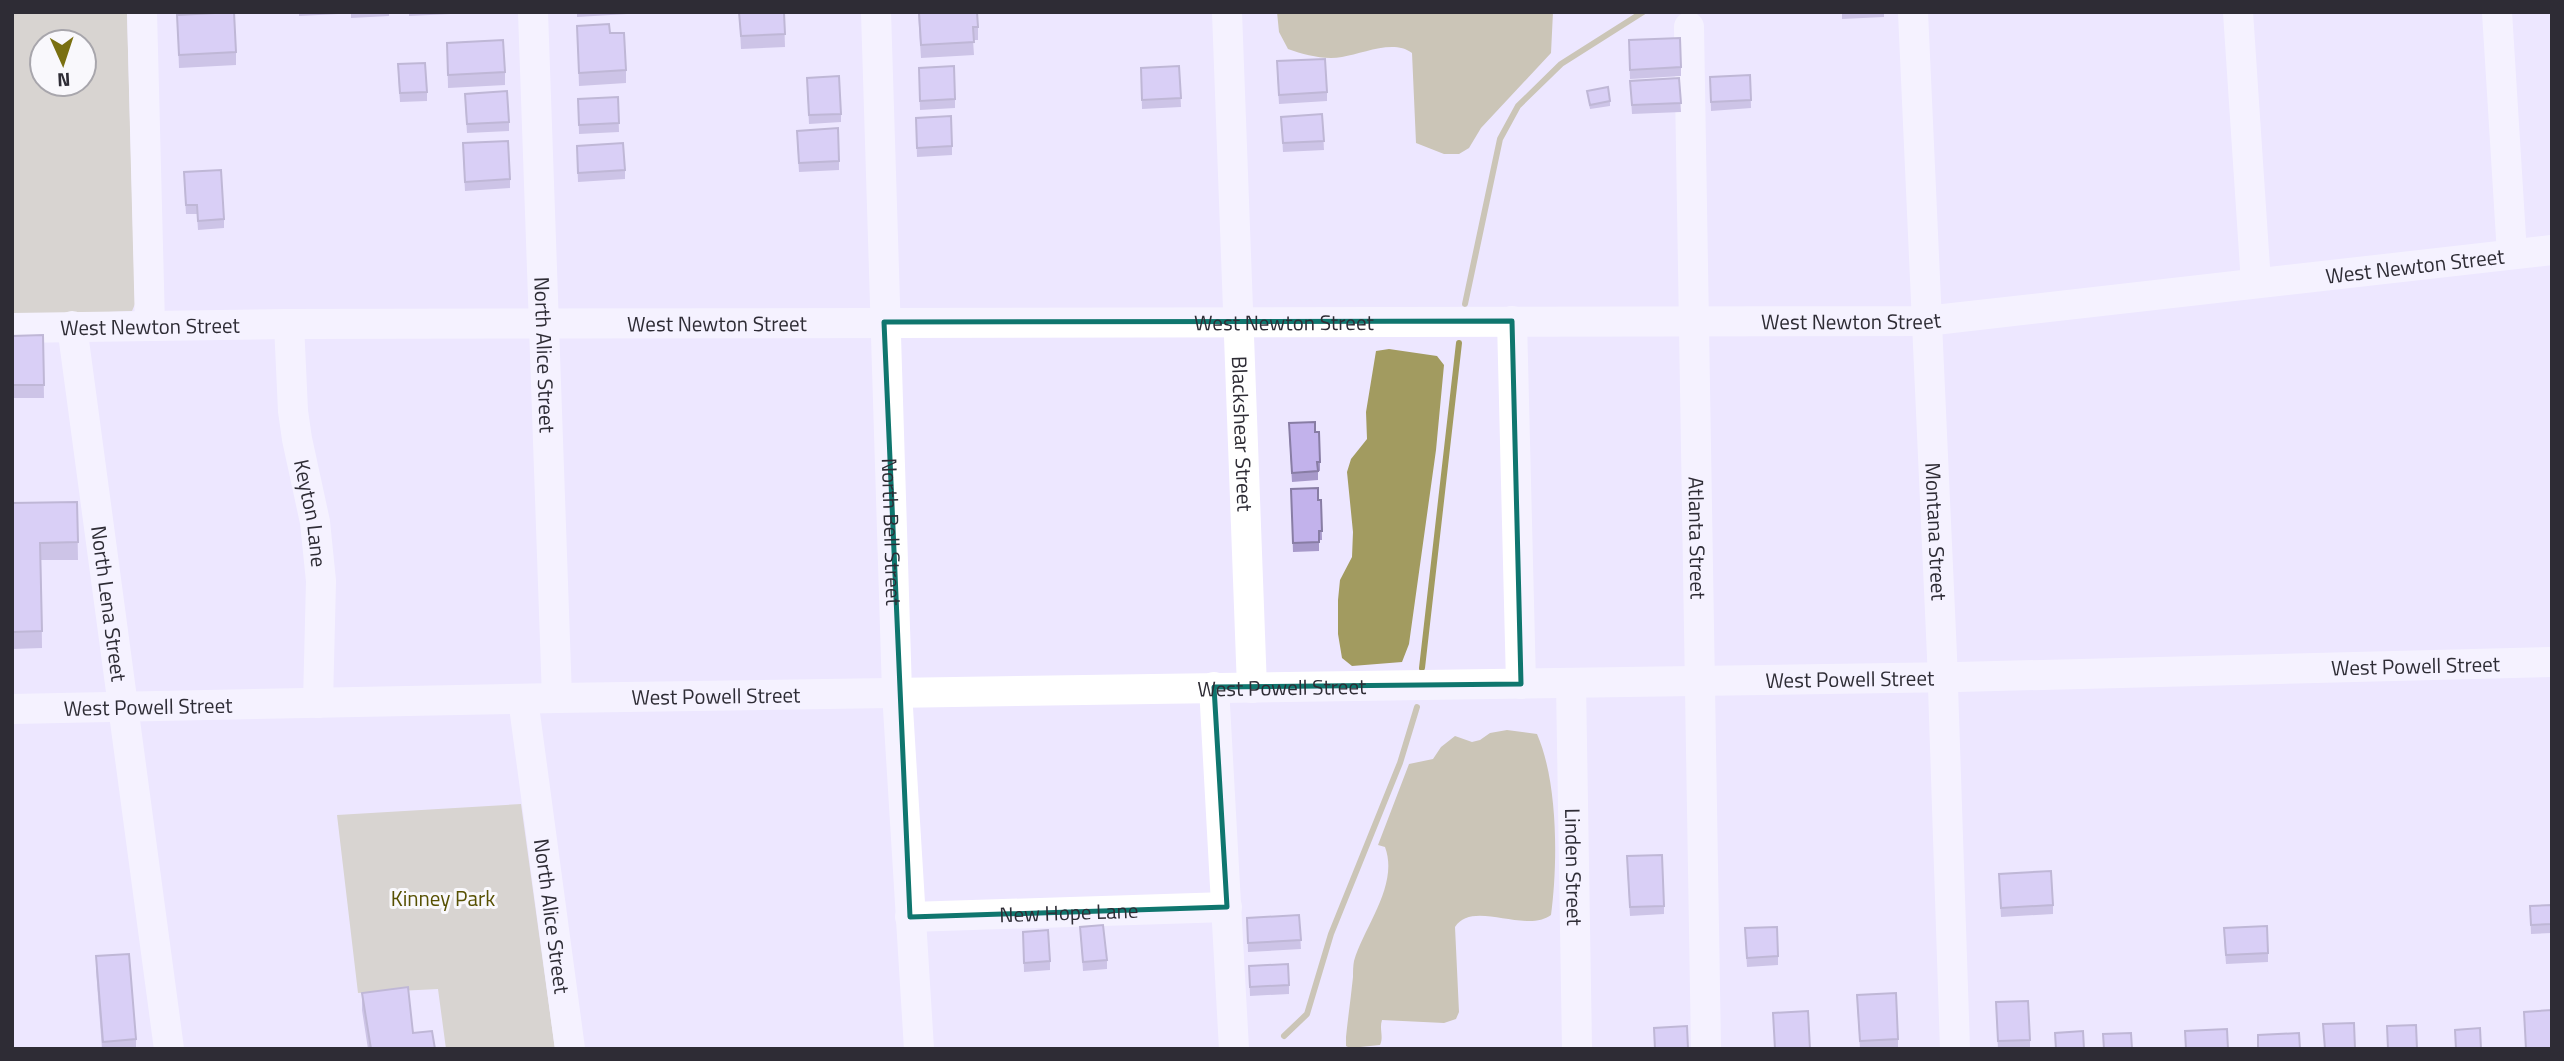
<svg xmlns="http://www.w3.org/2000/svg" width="2564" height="1061" viewBox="0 0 2564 1061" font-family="'Titillium Web',sans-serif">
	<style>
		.green { fill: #bfbc99; fill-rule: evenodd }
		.water { fill: #a29b60 }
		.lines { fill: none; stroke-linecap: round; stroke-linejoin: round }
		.stream { stroke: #a29b60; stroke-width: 6 }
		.minor { stroke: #fff; stroke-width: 30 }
		.wall { fill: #a799ca }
		.building { fill: #c2b2eb; stroke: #887da4; stroke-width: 2 }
		.marked { fill: none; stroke: #0f766e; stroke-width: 5; stroke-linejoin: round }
		.labels { text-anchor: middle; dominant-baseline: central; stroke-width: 6; stroke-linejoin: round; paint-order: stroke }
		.street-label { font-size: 21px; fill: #2e2c35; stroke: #f9f8fc }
		.park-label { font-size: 21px; fill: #575002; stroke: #f9f8fc }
	</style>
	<rect width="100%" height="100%" fill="#ede7ff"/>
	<g class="green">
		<path d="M12 12H127L135 304 132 311 12 316ZM42 42H84V84H42Z"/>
		<path d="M521 804 555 1049H446L438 989 358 993 337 815Z"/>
	</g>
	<g class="water">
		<path d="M1277 12H1553L1551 53 1481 128 1469 148 1459 154H1444L1416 143 1412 53C1393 39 1363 54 1342 57 1324 60 1305 55 1288 49L1279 32Z"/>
		<path d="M1389 349 1437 356 1444 365 1436 450 1409 644 1402 662 1352 666 1342 658 1338 634V600L1340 580 1352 557 1353 532 1347 472 1351 459 1367 439 1366 412 1376 351Z"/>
		<path d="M1507 730 1537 734C1558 782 1558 863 1551 915 1526 934 1472 899 1455 927L1459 1012 1456 1019 1444 1023 1382 1020C1379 1029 1384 1037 1380 1045L1350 1048 1346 1046V1037C1348 1017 1351 997 1353 977 1353 972 1353 966 1354 961 1365 925 1399 885 1385 847L1378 845 1409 764 1433 759 1441 747 1455 736 1472 742 1480 740 1490 733Z"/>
	</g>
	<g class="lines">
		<g class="stream">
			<path d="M1465 304 1500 139 1518 106 1561 64 1643 12"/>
			<path d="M1422 668 1459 343"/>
			<path d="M1284 1036 1307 1014 1331 934 1400 763 1417 707"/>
		</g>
		<g class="minor">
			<path d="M142 12 150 325"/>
			<path id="s1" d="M533 12 557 698"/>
			<path id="s2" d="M876 12 897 692 919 1049"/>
			<path id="s3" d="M1227 12 1252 688"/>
			<path id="s4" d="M1913 12 1942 656 1955 1049"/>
			<path d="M2238 12 2256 283"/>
			<path d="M2497 12 2512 254"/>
			<path id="s5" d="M1689 27 1706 1049"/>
			<path d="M1512 321 1521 684"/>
			<path id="s6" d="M289 324 293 411 297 439 315 522 321 581 318 703"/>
			<path id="s7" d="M72 326 169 1049"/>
			<path id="s8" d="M12 328 289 324 1926 321 2552 250"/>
			<path id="s9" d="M1571 683 1577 1049"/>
			<path d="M1214 687 1234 1049"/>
			<path id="s10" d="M523 699 570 1049"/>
			<path id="s11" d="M12 709 557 698 1958 677 2552 662"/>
			<path id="s12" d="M910 917 1227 907"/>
		</g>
	</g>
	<g class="wall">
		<path d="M299 12H338V14L299 16Z"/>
		<path d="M351 12H389V16L351 18Z"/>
		<path d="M409 12H450V14L409 16Z"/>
		<path d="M577 12H644V13L577 17Z"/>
		<path d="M739 12H810L784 14 785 47 741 49Z"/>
		<path d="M918 12 978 27V40H973L974 55 921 58Z"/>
		<path d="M1842 12H1884V17L1842 19Z"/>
		<path d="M177 15 236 52V65L179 68Z"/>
		<path d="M577 26 610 33 626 70V83L579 86Z"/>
		<path d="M447 43 505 72V85L448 88Z"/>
		<path d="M1629 49 1681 67V76L1630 79Z"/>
		<path d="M1179 66 1181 107 1142 109 1141 68Z"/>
		<path d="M1277 70 1327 92V101L1279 104Z"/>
		<path d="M398 73 427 92V101L400 102Z"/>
		<path d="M1750 75 1751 108 1711 111 1710 77Z"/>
		<path d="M919 76 955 99V108L920 110Z"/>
		<path d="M1679 78 1681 112 1632 114 1630 81Z"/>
		<path d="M807 87 841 114V122L809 124Z"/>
		<path d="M1587 91 1610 101V106L1590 109Z"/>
		<path d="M618 97 619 132 579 134 578 99Z"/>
		<path d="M465 102 509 122V131L467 133Z"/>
		<path d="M1322 114 1324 150 1283 152 1281 117Z"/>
		<path d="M916 127 952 146V155L917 157Z"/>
		<path d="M797 139 839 161V170L799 172Z"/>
		<path d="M463 152 510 179V188L465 191Z"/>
		<path d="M577 155 625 170V179L578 182Z"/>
		<path d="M184 181 224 219V228L198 230 197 214H186Z"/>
		<path d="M43 335 44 398H12V336Z"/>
		<path d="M1289 432H1315L1320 462V471H1318V480L1292 482Z"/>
		<path d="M1291 489 1318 500H1321L1322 540H1319V551L1293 552Z"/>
		<path d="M77 502 78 560H41L42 648 12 649V503Z"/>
		<path d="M1627 865 1664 906V914L1630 916Z"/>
		<path d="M1999 883 2053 905V914L2001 917Z"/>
		<path d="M2552 905V933L2531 934 2530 906Z"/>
		<path d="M1299 915 1301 949 1248 952 1247 918Z"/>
		<path d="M1080 927 1107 960V969L1083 971Z"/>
		<path d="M1745 937 1778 956V965L1747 967Z"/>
		<path d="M2224 937 2268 953V962L2226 964Z"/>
		<path d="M1023 940 1050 961V970L1024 972Z"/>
		<path d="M96 956 136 1039V1049H102L96 970Z"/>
		<path d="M1249 966 1289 985V994L1250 996Z"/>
		<path d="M362 993 413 1033 435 1049H368L362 1010Z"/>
		<path d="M1857 1004 1898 1039V1048L1860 1049Z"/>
		<path d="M1996 1011 2030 1040V1048L1998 1049Z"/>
	</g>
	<g class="building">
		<path d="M234 12 236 52 179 55 177 15Z"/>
		<path d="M739 12 784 13 785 34 741 36Z"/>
		<path d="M919 12H977L978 27H973L974 42 921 45Z"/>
		<path d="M609 24 610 33H624L626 70 579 73 577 26Z"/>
		<path d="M1680 38 1681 67 1630 70 1629 40Z"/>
		<path d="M503 40 505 72 448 75 447 43Z"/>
		<path d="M1325 59 1327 92 1279 95 1277 61Z"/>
		<path d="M425 63 427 92 400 93 398 64Z"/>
		<path d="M954 66 955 99 920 101 919 68Z"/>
		<path d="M1179 66 1181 98 1142 100 1141 68Z"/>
		<path d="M1750 75 1751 100 1711 102 1710 77Z"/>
		<path d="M839 76 841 114 809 115 807 78Z"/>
		<path d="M1679 78 1681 103 1632 105 1630 81Z"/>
		<path d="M1608 87 1610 101 1590 105 1587 91Z"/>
		<path d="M507 91 509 122 467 124 465 94Z"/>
		<path d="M618 97 619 123 579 125 578 99Z"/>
		<path d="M1322 114 1324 141 1283 143 1281 117Z"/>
		<path d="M951 116 952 146 917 148 916 118Z"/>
		<path d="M838 128 839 161 799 163 797 131Z"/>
		<path d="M508 141 510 179 465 182 463 143Z"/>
		<path d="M623 143 625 170 578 173 577 146Z"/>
		<path d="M221 170 224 219 198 221 197 205H186L184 172Z"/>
		<path d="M43 335 44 385H12V336Z"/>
		<path d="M1315 422V432H1319L1320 462H1317L1318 471 1292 473 1289 423Z"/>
		<path d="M1318 488V500H1321L1322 531H1319V542L1293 543 1291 489Z"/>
		<path d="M77 502 78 542 40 543 42 631 12 632V503Z"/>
		<path d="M1662 855 1664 906 1630 907 1627 856Z"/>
		<path d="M2051 871 2053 905 2001 908 1999 874Z"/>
		<path d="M2552 905V924L2531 925 2530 906Z"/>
		<path d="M1299 915 1301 940 1248 943 1247 918Z"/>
		<path d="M1103 925 1107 960 1083 962 1080 927Z"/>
		<path d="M2267 926 2268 953 2226 955 2224 928Z"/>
		<path d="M1777 927 1778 956 1747 958 1745 928Z"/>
		<path d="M1048 930 1050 961 1024 963 1023 932Z"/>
		<path d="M129 954 136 1039 103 1042 96 956Z"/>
		<path d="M1288 964 1289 985 1250 987 1249 966Z"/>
		<path d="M408 987 413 1033 432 1031 435 1049H371L362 993Z"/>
		<path d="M1896 993 1898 1039 1860 1041 1857 995Z"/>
		<path d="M2028 1001 2030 1040 1998 1041 1996 1002Z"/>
		<path d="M2552 1010V1049H2526L2524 1012Z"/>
		<path d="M1808 1011 1810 1049H1775L1773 1013Z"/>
		<path d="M2354 1023 2355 1049H2325L2323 1024Z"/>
		<path d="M2416 1025 2417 1049H2388L2387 1026Z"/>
		<path d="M1687 1026 1688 1049H1655L1654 1028Z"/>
		<path d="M2480 1028 2481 1049H2456L2455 1030Z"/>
		<path d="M2227 1029 2228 1049H2186L2185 1031Z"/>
		<path d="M2083 1031 2084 1049H2056L2055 1033Z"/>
		<path d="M2131 1033 2132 1049H2104L2103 1034Z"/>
		<path d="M2299 1033 2300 1049H2258V1035Z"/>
	</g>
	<path d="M0 0H2564V1061H0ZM1512 321 1521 684 1214 687 1227 907 910 917 884 322Z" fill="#ede7ff" fill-opacity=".55" fill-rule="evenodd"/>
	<path class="marked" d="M1512 321 1521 684 1214 687 1227 907 910 917 884 322Z"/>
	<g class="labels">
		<g class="street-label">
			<text stroke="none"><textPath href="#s8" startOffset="2406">West Newton Street</textPath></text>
			<text stroke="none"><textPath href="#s8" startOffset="1839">West Newton Street</textPath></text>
			<text stroke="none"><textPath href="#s8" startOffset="1272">West Newton Street</textPath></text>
			<text stroke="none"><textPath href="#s8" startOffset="705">West Newton Street</textPath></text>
			<text stroke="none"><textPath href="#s8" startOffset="138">West Newton Street</textPath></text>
			<text stroke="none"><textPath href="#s1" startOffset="343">North Alice Street</textPath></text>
			<text stroke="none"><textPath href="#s3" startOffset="422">Blackshear Street</textPath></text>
			<text stroke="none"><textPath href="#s6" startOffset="191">Keyton Lane</textPath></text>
			<text stroke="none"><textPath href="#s4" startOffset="520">Montana Street</textPath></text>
			<text stroke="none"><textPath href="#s2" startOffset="520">North Bell Street</textPath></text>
			<text stroke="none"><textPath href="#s5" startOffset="511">Atlanta Street</textPath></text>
			<text stroke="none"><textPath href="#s7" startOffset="280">North Lena Street</textPath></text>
			<text stroke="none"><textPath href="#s11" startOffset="2404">West Powell Street</textPath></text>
			<text stroke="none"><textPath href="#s11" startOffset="1838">West Powell Street</textPath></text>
			<text stroke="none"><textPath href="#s11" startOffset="1270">West Powell Street</textPath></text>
			<text stroke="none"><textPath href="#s11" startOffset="704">West Powell Street</textPath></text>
			<text stroke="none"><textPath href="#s11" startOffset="136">West Powell Street</textPath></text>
			<text stroke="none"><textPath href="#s9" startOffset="184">Linden Street</textPath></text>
			<text stroke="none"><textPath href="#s12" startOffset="159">New Hope Lane</textPath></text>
			<text stroke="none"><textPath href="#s10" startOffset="219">North Alice Street</textPath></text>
		</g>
		<g class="park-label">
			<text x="443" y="898">Kinney Park</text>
		</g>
	</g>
	<rect width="2564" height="1061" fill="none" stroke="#2e2c35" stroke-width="28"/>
	<g transform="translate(63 63) rotate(177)"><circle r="33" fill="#f9f8fc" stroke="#a8a6ac" stroke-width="2"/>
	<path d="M0-5L12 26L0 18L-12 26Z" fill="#7a7011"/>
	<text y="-10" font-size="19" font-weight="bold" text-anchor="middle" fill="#2e2c35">N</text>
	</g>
</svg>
